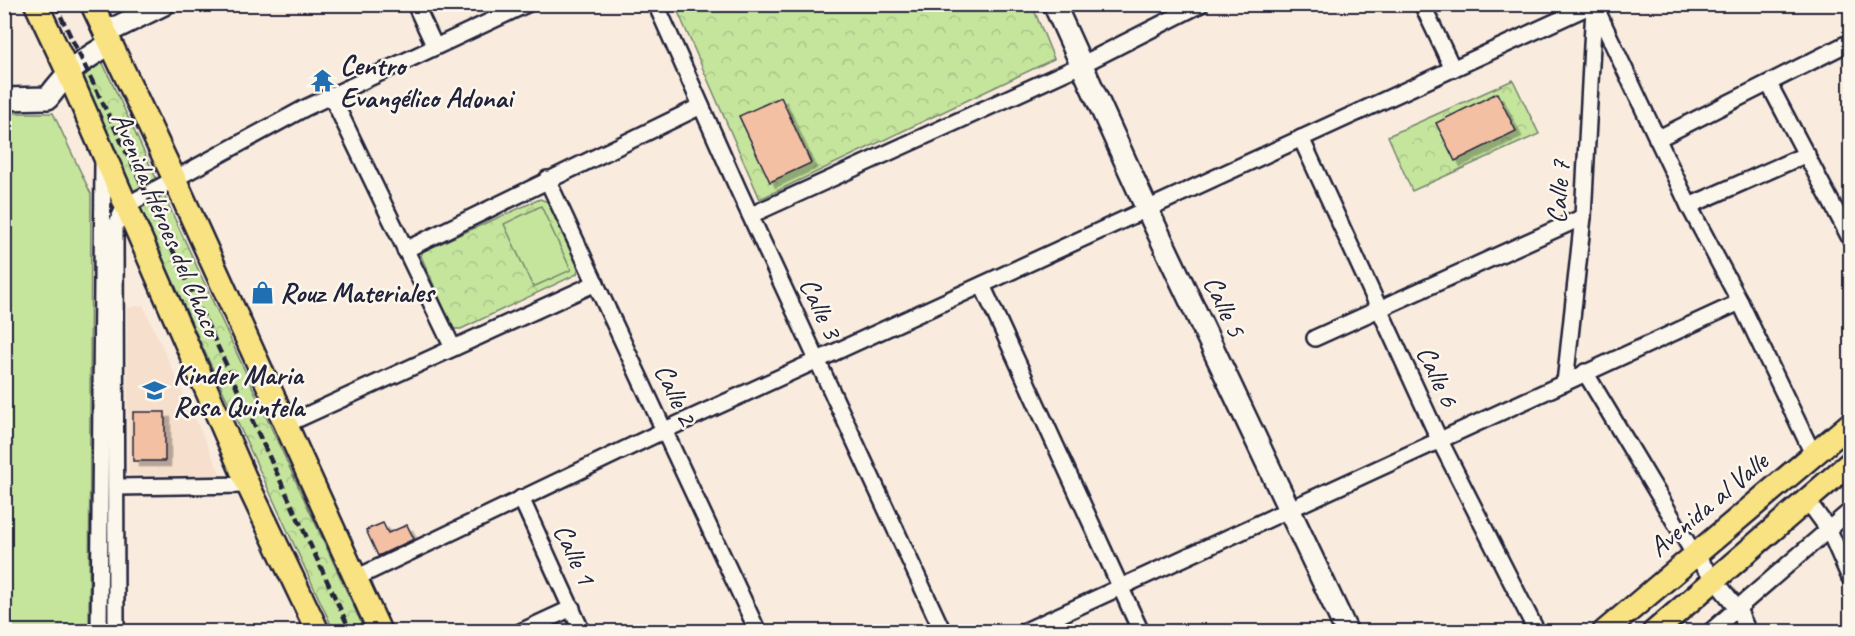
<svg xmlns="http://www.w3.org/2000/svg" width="1855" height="636" viewBox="0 0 1855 636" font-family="Caveat,sans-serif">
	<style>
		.built { fill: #f7dfcd }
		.forest { fill: url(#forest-crowns); stroke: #74846c; stroke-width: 1.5 }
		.pitch { fill: #c5e59d; stroke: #74846c; stroke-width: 1.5 }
		.building { fill: #f3c0a4; stroke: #22223b; stroke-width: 1.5; filter: url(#shadow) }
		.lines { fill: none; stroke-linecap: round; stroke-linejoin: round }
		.street-casing { stroke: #22223b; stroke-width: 20 }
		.secondary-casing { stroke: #22223b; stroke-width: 26 }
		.primary-casing { stroke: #22223b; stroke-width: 27 }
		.street { stroke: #fbf7ec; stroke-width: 15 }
		.secondary { stroke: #fbf7ec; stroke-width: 21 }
		.primary { stroke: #f8e281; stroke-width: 22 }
		.rail { stroke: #22223b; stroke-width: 4.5; stroke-dasharray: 9 4.5; stroke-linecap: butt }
		.labels { text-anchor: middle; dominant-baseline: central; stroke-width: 5; stroke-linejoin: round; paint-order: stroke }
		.poi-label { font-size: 28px; font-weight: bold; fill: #22223b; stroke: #fbf7ec; text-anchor: start }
		.street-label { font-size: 28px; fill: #22223b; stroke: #fbf7ec }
	</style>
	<defs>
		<pattern id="forest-crowns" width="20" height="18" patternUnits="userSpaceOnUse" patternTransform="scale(1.5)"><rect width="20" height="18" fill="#c5e59d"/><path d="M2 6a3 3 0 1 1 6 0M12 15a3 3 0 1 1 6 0" fill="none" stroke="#a9c488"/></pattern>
		<filter id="shadow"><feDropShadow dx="5.5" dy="5.5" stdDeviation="0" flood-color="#0004"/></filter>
	</defs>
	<rect width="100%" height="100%" fill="#f9ecde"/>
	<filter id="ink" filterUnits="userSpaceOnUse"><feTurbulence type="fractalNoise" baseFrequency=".0167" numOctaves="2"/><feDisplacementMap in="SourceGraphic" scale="12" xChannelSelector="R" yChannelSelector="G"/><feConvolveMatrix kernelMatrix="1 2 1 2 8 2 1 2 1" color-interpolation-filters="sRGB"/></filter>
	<g filter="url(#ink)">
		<path class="built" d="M143 305 220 473 215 476 128 475 127 308Z"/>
		<g class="forest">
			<path d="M675 5H1032L1054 59 760 199Z"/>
			<path d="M101 59 365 631H334L79 80 77 72Z"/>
			<path d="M1513 80 1539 134 1412 191 1388 136Z"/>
			<path d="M540 199 548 202 579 265 577 274 461 329H453L421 256 423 251Z"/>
		</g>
		<g class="pitch">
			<path d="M5 113H53L91 194 89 631H5Z"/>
			<path d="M541 206 571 270 533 287 504 224Z"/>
		</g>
		<g class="building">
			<path d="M1497 93 1516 131 1455 161 1436 123Z"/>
			<path d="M781 97 811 163 770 182 739 116Z"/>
			<rect x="133" y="412" width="32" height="49"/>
			<path d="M383 523 388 533 407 525 414 539 378 556 366 530Z"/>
		</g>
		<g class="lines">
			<defs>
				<g id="street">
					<path d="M415 4 435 47"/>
					<path d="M656 4 738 189 943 632"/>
					<path d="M1422 4 1453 69"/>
					<path d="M1594 4 1689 206 1740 302 1814 456"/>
					<path d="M1769 84 1850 238"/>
					<path d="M331 95 453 348"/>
					<path d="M1301 138 1439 439 1537 632"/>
					<path d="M1657 139 1850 42"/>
					<path d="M547 179 758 632"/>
					<path d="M1689 206 1807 154"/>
					<path d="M751 215 1081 65 1201 4"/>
					<path d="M405 250 701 106"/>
					<path d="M982 285 1141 632"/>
					<path d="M1315 338 1583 217"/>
					<path d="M1585 372 1694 554 1738 609 1748 632"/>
					<path d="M1565 383 1583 217 1594 7"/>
					<path d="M285 425 596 283"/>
					<path d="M116 487 248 485"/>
					<path d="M521 498 582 632"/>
					<path d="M1807 500 1829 530 1850 578"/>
					<path d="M356 578 665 430 1594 4"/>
					<path d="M99 632 103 162"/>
					<path d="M116 632 115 227 125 206 305 108 527 4"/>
					<path d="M520 632 572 608"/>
					<path d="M1023 632 1740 302"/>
					<path d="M1710 632 1850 511"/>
				</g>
				<g id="secondary">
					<path d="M1054 4 1147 209 1347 632"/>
					<path d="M105 33 164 4"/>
					<path d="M4 99 48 98C70 69 79 62 110 44"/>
				</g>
				<g id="primary">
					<path d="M36 4 68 72 248 485 318 632"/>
					<path d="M92 4 174 178 380 632"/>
					<path d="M1604 632 1850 424"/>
					<path d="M1654 632 1850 463"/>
				</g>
			</defs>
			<use href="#street" class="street-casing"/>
			<use href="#secondary" class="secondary-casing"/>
			<use href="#primary" class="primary-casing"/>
			<use href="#street" class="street"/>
			<use href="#secondary" class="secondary"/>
			<use href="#primary" class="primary"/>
			<path class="rail" d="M55 4 147 195 351 632"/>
		</g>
	</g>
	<defs>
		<symbol id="temple-bare" viewBox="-9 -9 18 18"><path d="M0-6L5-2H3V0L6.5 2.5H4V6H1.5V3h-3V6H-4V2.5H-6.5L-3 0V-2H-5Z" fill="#1f6fb2" stroke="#fbf7ec" stroke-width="2.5" paint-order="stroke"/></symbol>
		<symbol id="shop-bare" viewBox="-9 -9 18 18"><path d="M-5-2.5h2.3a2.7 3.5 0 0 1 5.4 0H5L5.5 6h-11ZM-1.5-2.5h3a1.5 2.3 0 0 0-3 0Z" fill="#1f6fb2" stroke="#fbf7ec" stroke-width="2.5" paint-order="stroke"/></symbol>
		<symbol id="school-bare" viewBox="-9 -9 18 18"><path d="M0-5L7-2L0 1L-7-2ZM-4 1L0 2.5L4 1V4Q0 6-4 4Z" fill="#1f6fb2" stroke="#fbf7ec" stroke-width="2.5" paint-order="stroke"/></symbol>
	</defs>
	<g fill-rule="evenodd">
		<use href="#temple-bare" x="306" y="64" width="33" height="33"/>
		<use href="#shop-bare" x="246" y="276" width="33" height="33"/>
		<use href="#school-bare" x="138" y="374" width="33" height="33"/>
	</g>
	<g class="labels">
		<g class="poi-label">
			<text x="340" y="65">Centro<tspan x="340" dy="32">Evangélico Adonai</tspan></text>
			<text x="280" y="292">Rouz Materiales</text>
			<text x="173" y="374">Kinder Maria<tspan x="173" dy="32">Rosa Quintela</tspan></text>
		</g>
		<g class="street-label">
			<text transform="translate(1558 192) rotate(-86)">Calle 7</text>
			<text transform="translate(167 224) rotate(67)">Avenida Héroes del Chaco</text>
			<text transform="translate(1225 306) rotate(65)">Calle 5</text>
			<text transform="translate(821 308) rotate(65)">Calle 3</text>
			<text transform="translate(1438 376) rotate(65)">Calle 6</text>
			<text transform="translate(676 394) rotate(65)">Calle 2</text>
			<text transform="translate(1708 504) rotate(-40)">Avenida al Valle</text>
			<text transform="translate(575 554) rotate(65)">Calle 1</text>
		</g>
	</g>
	<rect width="1855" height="636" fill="none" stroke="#fbf7ec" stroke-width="24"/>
	<rect x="12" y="12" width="1831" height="612" fill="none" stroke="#22223b" stroke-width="2" filter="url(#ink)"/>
</svg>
